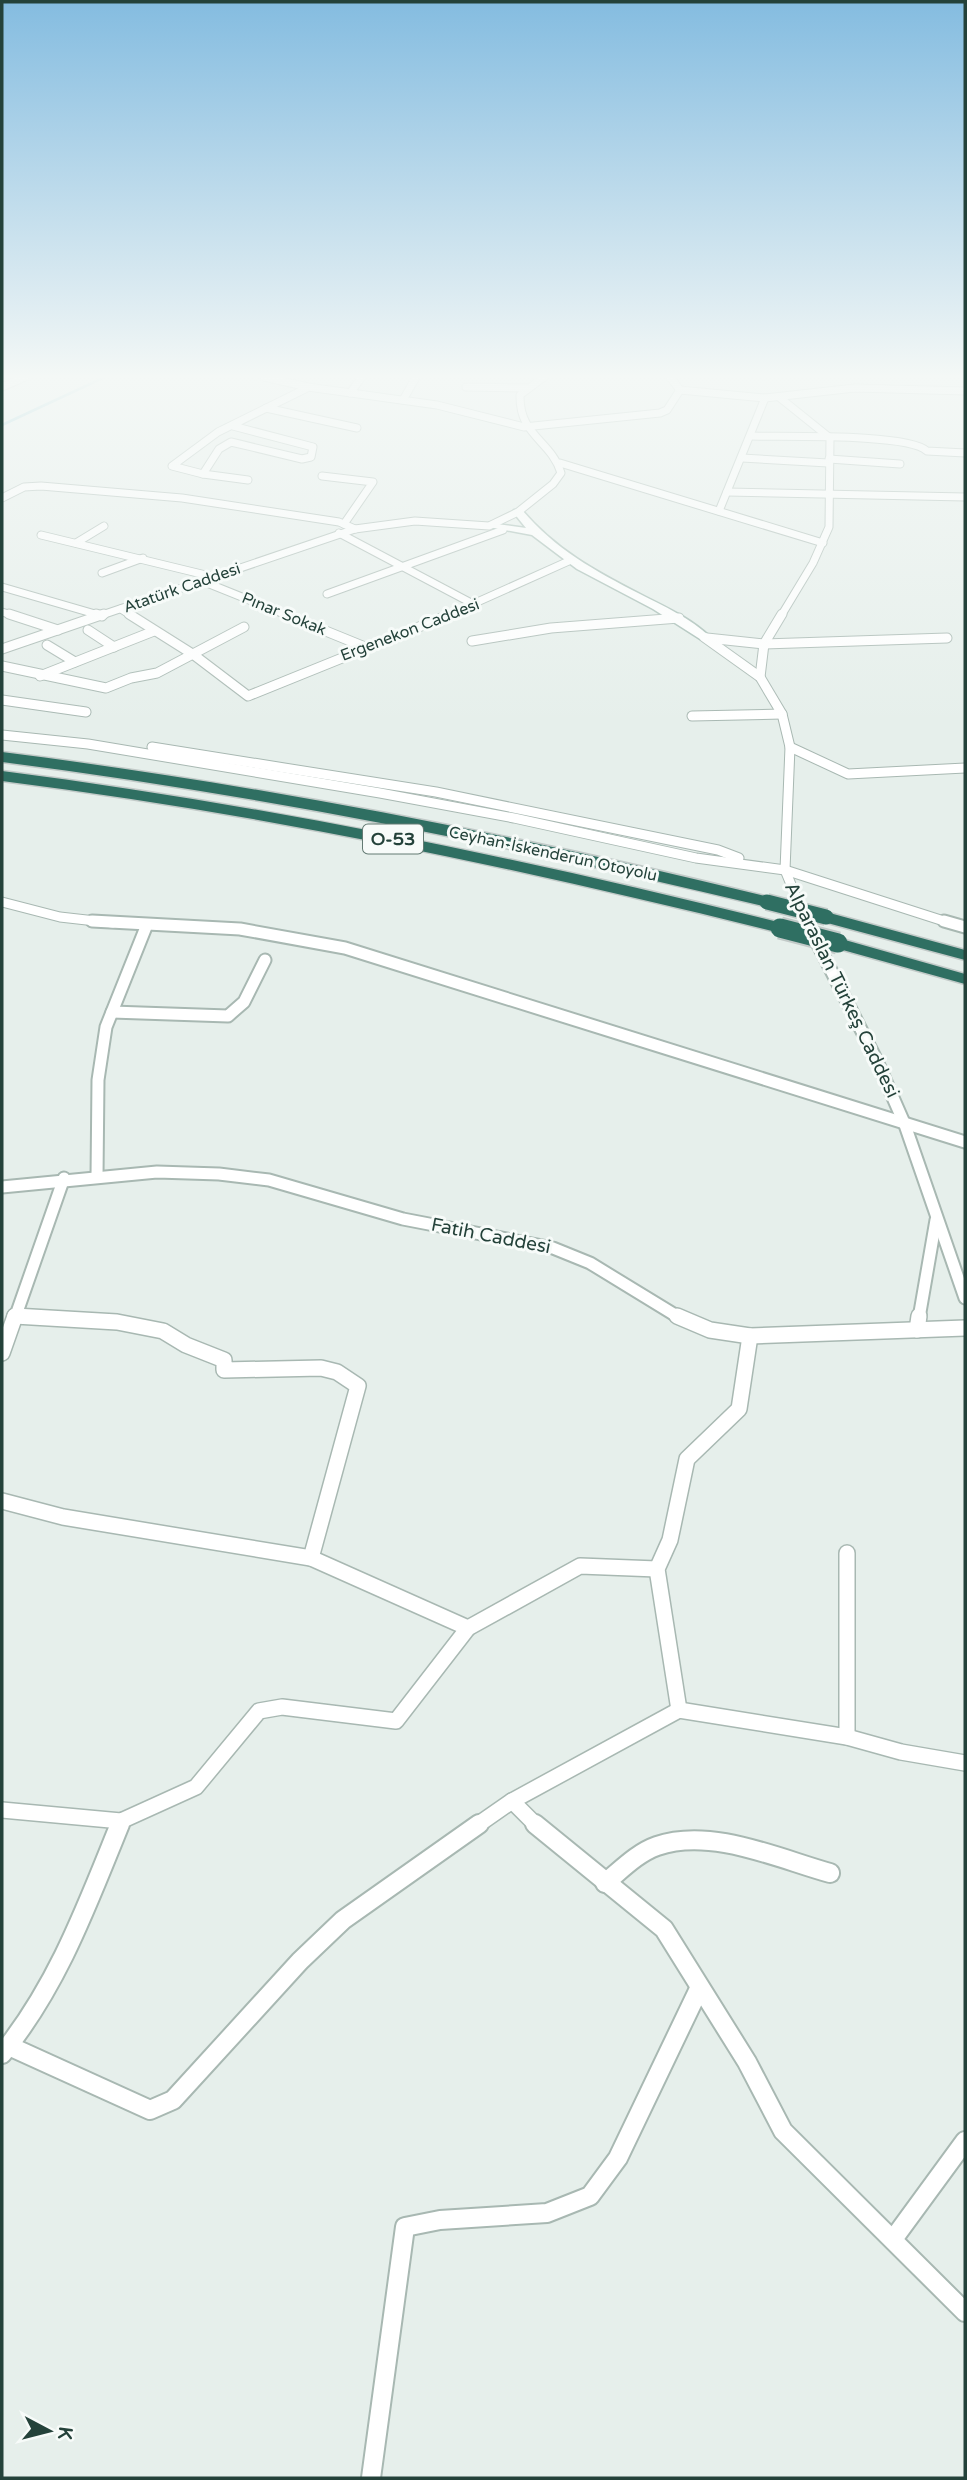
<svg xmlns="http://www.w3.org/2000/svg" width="967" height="2480" viewBox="0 0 967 2480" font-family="'Varela Round',sans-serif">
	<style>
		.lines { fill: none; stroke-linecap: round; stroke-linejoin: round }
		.stream { stroke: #8ec9d4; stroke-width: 2.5 }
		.street-far4-casing { stroke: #a8b8b2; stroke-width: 9 }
		.street-far3-casing { stroke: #a8b8b2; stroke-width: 11 }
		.street-far2-casing { stroke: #a8b8b2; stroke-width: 15 }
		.street-far1-casing { stroke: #a8b8b2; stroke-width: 18 }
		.street-casing { stroke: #a8b8b2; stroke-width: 22 }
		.secondary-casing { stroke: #a4bbb3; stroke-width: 3 }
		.highway-casing { stroke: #c2cac8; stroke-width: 3 }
		.street-far4 { stroke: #fff; stroke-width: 7 }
		.street-far3 { stroke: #fff; stroke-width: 9 }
		.street-far2 { stroke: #fff; stroke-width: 11 }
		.street-far1 { stroke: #fff; stroke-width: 15 }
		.street { stroke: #fff; stroke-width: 18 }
		.secondary { fill: #fff; fill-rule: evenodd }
		.highway { fill: #2f6f62; fill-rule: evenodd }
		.highway-bridge-far1-casing { stroke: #c2cac8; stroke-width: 18; stroke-linecap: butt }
		.highway-bridge-casing { stroke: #c2cac8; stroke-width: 23; stroke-linecap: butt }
		.highway-bridge-far1 { stroke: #2f6f62; stroke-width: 15 }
		.highway-bridge { stroke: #2f6f62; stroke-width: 19 }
		.labels { text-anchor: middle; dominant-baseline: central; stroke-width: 6; stroke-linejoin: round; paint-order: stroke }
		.far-street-label { font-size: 16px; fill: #24423a; stroke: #f7fbf9 }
		.shield { fill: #f7fbf9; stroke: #637a73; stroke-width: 2 }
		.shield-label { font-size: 18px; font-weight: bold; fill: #24423a }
		.street-label { font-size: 19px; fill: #24423a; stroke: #f7fbf9 }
	</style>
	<rect width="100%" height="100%" fill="#e6efeb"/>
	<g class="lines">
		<path class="stream" d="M2 425 105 377"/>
		<defs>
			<g id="street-far4">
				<path d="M264 377 308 387 437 405 524 427 660 413 667 410 680 390 765 398 855 388 965 391"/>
				<path d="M670 377 680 390"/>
				<path d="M2 387 25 377"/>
				<path d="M466 387 527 388"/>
				<path d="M350 393 362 377"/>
				<path d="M779 397 830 438 829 527 813 563 781 616"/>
				<path d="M403 400 415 379"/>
				<path d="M266 408 357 428"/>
				<path d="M233 426 313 447 311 457 302 459 231 442 219 449 203 474 172 466 218 432 307 388"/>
				<path d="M751 436C783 437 909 433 927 451L965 453"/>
				<path d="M742 458 828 463"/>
				<path d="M829 459 900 464"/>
				<path d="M560 463 823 543"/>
				<path d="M203 474 248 480"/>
				<path d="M322 476 373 482 344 524"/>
				<path d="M727 492 965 497"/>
				<path d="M2 498 24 487 41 486 182 498 339 522 355 529"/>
				<path d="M719 511 765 398"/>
				<path d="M339 533 475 605"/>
				<path d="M41 535 214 577"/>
				<path d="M76 543 104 526"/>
				<path d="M102 573 143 558"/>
				<path d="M202 581 289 616"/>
				<path d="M2 587 102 616"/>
				<path d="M327 594 503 530"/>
				<path d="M121 609 132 616"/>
				<path d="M2 612 15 616"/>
				<path d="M99 616 355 529 415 521 489 526 518 512 553 484 561 473C551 440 519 436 520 395L544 377"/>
				<path d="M446 616 571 560"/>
			</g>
			<g id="street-far3">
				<path d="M9 614 58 630"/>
				<path d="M96 614 102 616"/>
				<path d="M129 614 194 655 248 696 451 614"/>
				<path d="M284 614 365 647"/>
				<path d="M88 630 114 647"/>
				<path d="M704 637 760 677 782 714 790 747 785 870 807 923"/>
				<path d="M707 638 764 644 947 638"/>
				<path d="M472 641 551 628 679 618"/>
				<path d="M47 645 75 662"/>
				<path d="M2 649 104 614"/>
				<path d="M2 666 106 688 131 678 157 673 244 627"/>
				<path d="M40 676 154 631"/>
				<path d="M760 677 764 644 782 614"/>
				<path d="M2 700 86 712"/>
				<path d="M692 716 782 714"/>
				<path d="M2 735 88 744 380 793 514 818 696 858 785 870 950 923"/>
				<path d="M152 747 436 792 718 850 739 858"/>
				<path d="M790 747 848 774 965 768"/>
				<path d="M2 902 60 917 113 923"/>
			</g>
			<g id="street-far2">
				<path d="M92 921 240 929 345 948 965 1142"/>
				<path d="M806 921 877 1061 905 1125 965 1298"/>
				<path d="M944 921 965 927"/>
				<path d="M112 1012 228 1016 244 1002 265 960"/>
				<path d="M97 1176 98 1080 106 1027 146 927"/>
				<path d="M2 1187 157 1172 219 1174 269 1180 403 1219 553 1248 590 1263 680 1318"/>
				<path d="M15 1316 43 1318"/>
				<path d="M15 1318 64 1178"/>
				<path d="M919 1318 936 1220"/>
			</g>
			<g id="street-far1">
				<path d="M15 1316 117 1322 163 1331 186 1345 224 1360V1370L321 1368 337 1372 358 1386 311 1558"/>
				<path d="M677 1316 710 1330 750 1336 965 1328"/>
				<path d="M917 1330 919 1316"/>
				<path d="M2 1353 15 1316"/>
				<path d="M2 1501 63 1517 311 1558 468 1628"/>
				<path d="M847 1553V1737"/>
				<path d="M679 1710 657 1569 670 1540 687 1459 739 1409 750 1336"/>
				<path d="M512 1801 537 1826"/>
				<path d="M2 1810 121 1821 196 1787 259 1711 282 1707 396 1721 468 1628 580 1566 657 1569"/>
				<path d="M119 1826 121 1821"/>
				<path d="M476 1826 512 1801 679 1710 847 1737 901 1752 965 1763"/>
			</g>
			<g id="street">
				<path d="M535 1824 664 1929 747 2062 783 2131 965 2312"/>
				<path d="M605 1883C621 1870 637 1853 657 1846 711 1827 779 1859 830 1873"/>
				<path d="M9 2046 150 2110 173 2100 300 1961 343 1920 479 1824"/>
				<path d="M2 2054C58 1985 87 1905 120 1824"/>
				<path d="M894 2238 965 2141"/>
				<path d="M371 2478 405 2227 440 2220 547 2213 590 2196 618 2158 699 1989"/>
			</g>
			<path id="secondary" d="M514 510H522C555 549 595 571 640 594 663 606 691 618 710 637L700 639 653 609 577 569 532 535 484 526 489 523 526 528 513 512Z"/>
			<g id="highway">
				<path d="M2 752C262 785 519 835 773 898L775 902 767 907C514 846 260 795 2 762Z"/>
				<path d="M2 771C267 805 527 859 786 924L789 928 780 933C523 869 265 814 2 781Z"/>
				<path d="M826 912 965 950V960L820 921 818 917 820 913Z"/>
				<path d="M838 938 965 974V984L832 947 829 943 832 939Z"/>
			</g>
		</defs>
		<use href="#street-far4" class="street-far4-casing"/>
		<use href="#street-far3" class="street-far3-casing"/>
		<use href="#street-far2" class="street-far2-casing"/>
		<use href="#street-far1" class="street-far1-casing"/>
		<use href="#street" class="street-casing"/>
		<use href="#secondary" class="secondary-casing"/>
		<use href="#highway" class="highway-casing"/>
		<use href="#street-far4" class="street-far4"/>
		<use href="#street-far3" class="street-far3"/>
		<use href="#street-far2" class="street-far2"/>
		<use href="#street-far1" class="street-far1"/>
		<use href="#street" class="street"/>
		<use href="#secondary" class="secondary"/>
		<use href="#highway" class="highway"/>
		<defs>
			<path id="highway-bridge-far1" d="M767 902 826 917"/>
			<path id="highway-bridge" d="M780 928 838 943"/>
		</defs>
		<use href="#highway-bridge-far1" class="highway-bridge-far1-casing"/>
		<use href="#highway-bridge" class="highway-bridge-casing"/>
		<use href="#highway-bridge-far1" class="highway-bridge-far1"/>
		<use href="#highway-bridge" class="highway-bridge"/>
	</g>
	<linearGradient id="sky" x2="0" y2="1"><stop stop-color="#84bce0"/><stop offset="0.52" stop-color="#f4f8f6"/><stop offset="1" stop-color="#f4f8f6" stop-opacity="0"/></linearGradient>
	<rect width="967" height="724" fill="url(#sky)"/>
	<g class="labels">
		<g class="far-street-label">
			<text transform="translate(182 588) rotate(-19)">Atatürk Caddesi</text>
			<text transform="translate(284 614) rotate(22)">Pınar Sokak</text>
			<text transform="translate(410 630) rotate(-21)">Ergenekon Caddesi</text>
			<text transform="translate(553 854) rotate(12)">Ceyhan-İskenderun Otoyolu</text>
		</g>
		<rect class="shield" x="363" y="824.5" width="60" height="29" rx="5"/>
		<g class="shield-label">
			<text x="393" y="839">O-53</text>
		</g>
		<g class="street-label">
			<text transform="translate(842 990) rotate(64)">Alparaslan Türkeş Caddesi</text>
			<text transform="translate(491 1236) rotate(11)">Fatih Caddesi</text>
		</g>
	</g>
	<rect width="967" height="2480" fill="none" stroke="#24423a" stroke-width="7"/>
	<g transform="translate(49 2431) rotate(97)" stroke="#f7fbf9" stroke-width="5" paint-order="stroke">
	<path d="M0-5L12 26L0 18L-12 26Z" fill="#24423a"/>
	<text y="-10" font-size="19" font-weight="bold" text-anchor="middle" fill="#24423a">K</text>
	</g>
</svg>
